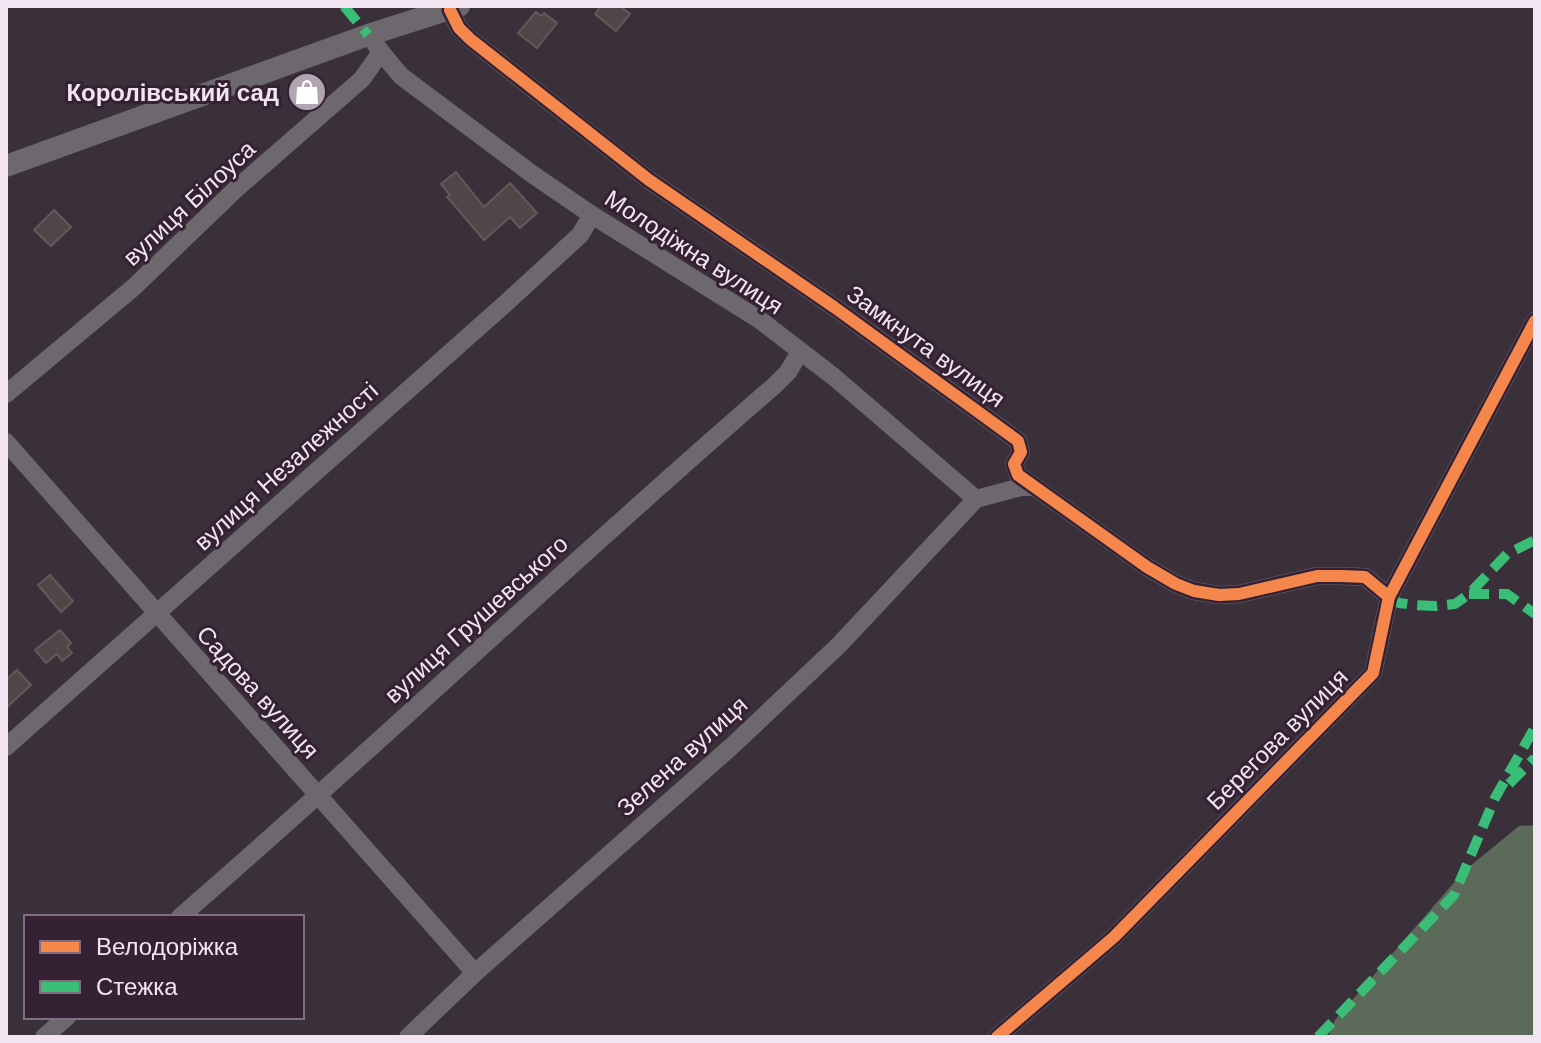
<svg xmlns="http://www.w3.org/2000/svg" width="1541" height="1043" viewBox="0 0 1541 1043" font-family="Helvetica,sans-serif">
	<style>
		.forest { fill: #5b6a59 }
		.building { fill: #4f4648; stroke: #63595b; stroke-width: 2 }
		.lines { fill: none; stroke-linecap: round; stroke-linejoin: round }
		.minor { stroke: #6d676e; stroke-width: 18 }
		.tertiary { stroke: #6d676e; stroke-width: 22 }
		.quiet { stroke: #3abd76; stroke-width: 10; stroke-dasharray: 20 10; stroke-linecap: butt }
		.cycleway-casing { stroke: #352134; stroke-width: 17 }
		.cycleway { stroke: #f5874c; stroke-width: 12 }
		.labels { text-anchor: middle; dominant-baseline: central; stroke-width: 6; stroke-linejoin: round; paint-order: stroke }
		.poi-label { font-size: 24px; font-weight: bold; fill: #f2e4f1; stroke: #352134; text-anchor: end }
		.street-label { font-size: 24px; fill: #f2e4f1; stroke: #352134 }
	</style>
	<rect width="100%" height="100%" fill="#3a303a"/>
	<path class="forest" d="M1535 825V1037H1328L1335 1020 1464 871 1519 826Z"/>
	<g class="building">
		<path d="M601 6H620L630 14 616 31 595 14Z"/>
		<path d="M536 12 541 16 544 13 557 23 537 48 518 33Z"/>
		<path d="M456 172 484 207 510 183 537 213 520 228 510 217 484 240 447 197 450 195 441 184Z"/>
		<path d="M54 210 71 227 51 246 34 230Z"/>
		<path d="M50 575 73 601 61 612 38 585Z"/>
		<path d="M60 630 71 643 67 647 72 653 62 661 57 654 46 663 35 650Z"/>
		<path d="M17 670 31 685 6 708V680Z"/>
	</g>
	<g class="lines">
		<g class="minor">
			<path d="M450 10 459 28 470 39 649 180 834 307 1018 441 1021 452 1014 464 1018 475 1147 567 1176 584 1194 591 1219 595 1239 594 1317 576H1341L1365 577 1389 597"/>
			<path d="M381 52 401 76 532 174 592 215 760 320 834 377 976 499"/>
			<path d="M6 394 134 287 236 189 362 79 381 52 376 45"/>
			<path d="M6 442 475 973"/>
			<path d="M6 747 506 303 580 235 592 215"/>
			<path d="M180 917C381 743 573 559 774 386L788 372 800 352"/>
			<path d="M44 1037 67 1017"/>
			<path d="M408 1037 475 973 732 746 839 645 976 499 1021 487H1033"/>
			<path d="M997 1037 1114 937 1373 673 1389 597 1535 321"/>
		</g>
		<path class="tertiary" d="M6 166 368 35 459 6"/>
		<g class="quiet">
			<path d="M344 6 368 35"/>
			<path d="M1469 594H1507L1535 614"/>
			<path d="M1389 597 1399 603 1414 605 1436 606 1455 604 1469 594 1507 554 1535 540"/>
			<path d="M1509 784 1535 758"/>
			<path d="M1318 1037 1454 895 1495 798 1535 727"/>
		</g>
		<defs>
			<g id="cycleway">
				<path d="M450 10 459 28 470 39 649 180 834 307 1018 441 1021 452 1014 464 1018 475 1147 567 1176 584 1194 591 1219 595 1239 594 1317 576H1341L1365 577 1389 597"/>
				<path d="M997 1037 1114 937 1373 673 1389 597 1535 321"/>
			</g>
		</defs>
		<use href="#cycleway" class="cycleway-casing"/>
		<use href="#cycleway" class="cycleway"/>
	</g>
	<defs>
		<symbol id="shop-disc" viewBox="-11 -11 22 22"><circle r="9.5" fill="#b2a5b1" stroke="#352134"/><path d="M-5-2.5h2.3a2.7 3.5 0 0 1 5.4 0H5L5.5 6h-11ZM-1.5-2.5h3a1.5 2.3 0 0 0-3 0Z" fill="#fff"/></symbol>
	</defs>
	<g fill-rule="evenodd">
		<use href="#shop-disc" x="285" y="70" width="44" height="44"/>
	</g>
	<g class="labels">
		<g class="poi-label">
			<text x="279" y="92">Королівський сад</text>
		</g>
		<g class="street-label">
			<text transform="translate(189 203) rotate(-43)">вулиця Білоуса</text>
			<text transform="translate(694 252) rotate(33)">Молодіжна вулиця</text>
			<text transform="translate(926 346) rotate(36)">Замкнута вулиця</text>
			<text transform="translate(286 466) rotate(-42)">вулиця Незалежності</text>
			<text transform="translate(476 619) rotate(-42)">вулиця Грушевського</text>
			<text transform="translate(258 692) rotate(48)">Садова вулиця</text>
			<text transform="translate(1277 739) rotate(-45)">Берегова вулиця</text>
			<text transform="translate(682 756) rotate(-42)">Зелена вулиця</text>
		</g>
	</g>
	<rect width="1541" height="1043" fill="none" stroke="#f2e4f1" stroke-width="16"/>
	<rect x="24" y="915" width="280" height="104" fill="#352134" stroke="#816f80" stroke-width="2"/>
	<rect x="40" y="941" width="40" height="12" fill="#f5874c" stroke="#816f80" stroke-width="2"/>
	<text x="96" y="955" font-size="24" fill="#f2e4f1">Велодоріжка</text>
	<rect x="40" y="981" width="40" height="12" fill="#3abd76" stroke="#816f80" stroke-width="2"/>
	<text x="96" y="995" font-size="24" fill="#f2e4f1">Стежка</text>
</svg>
